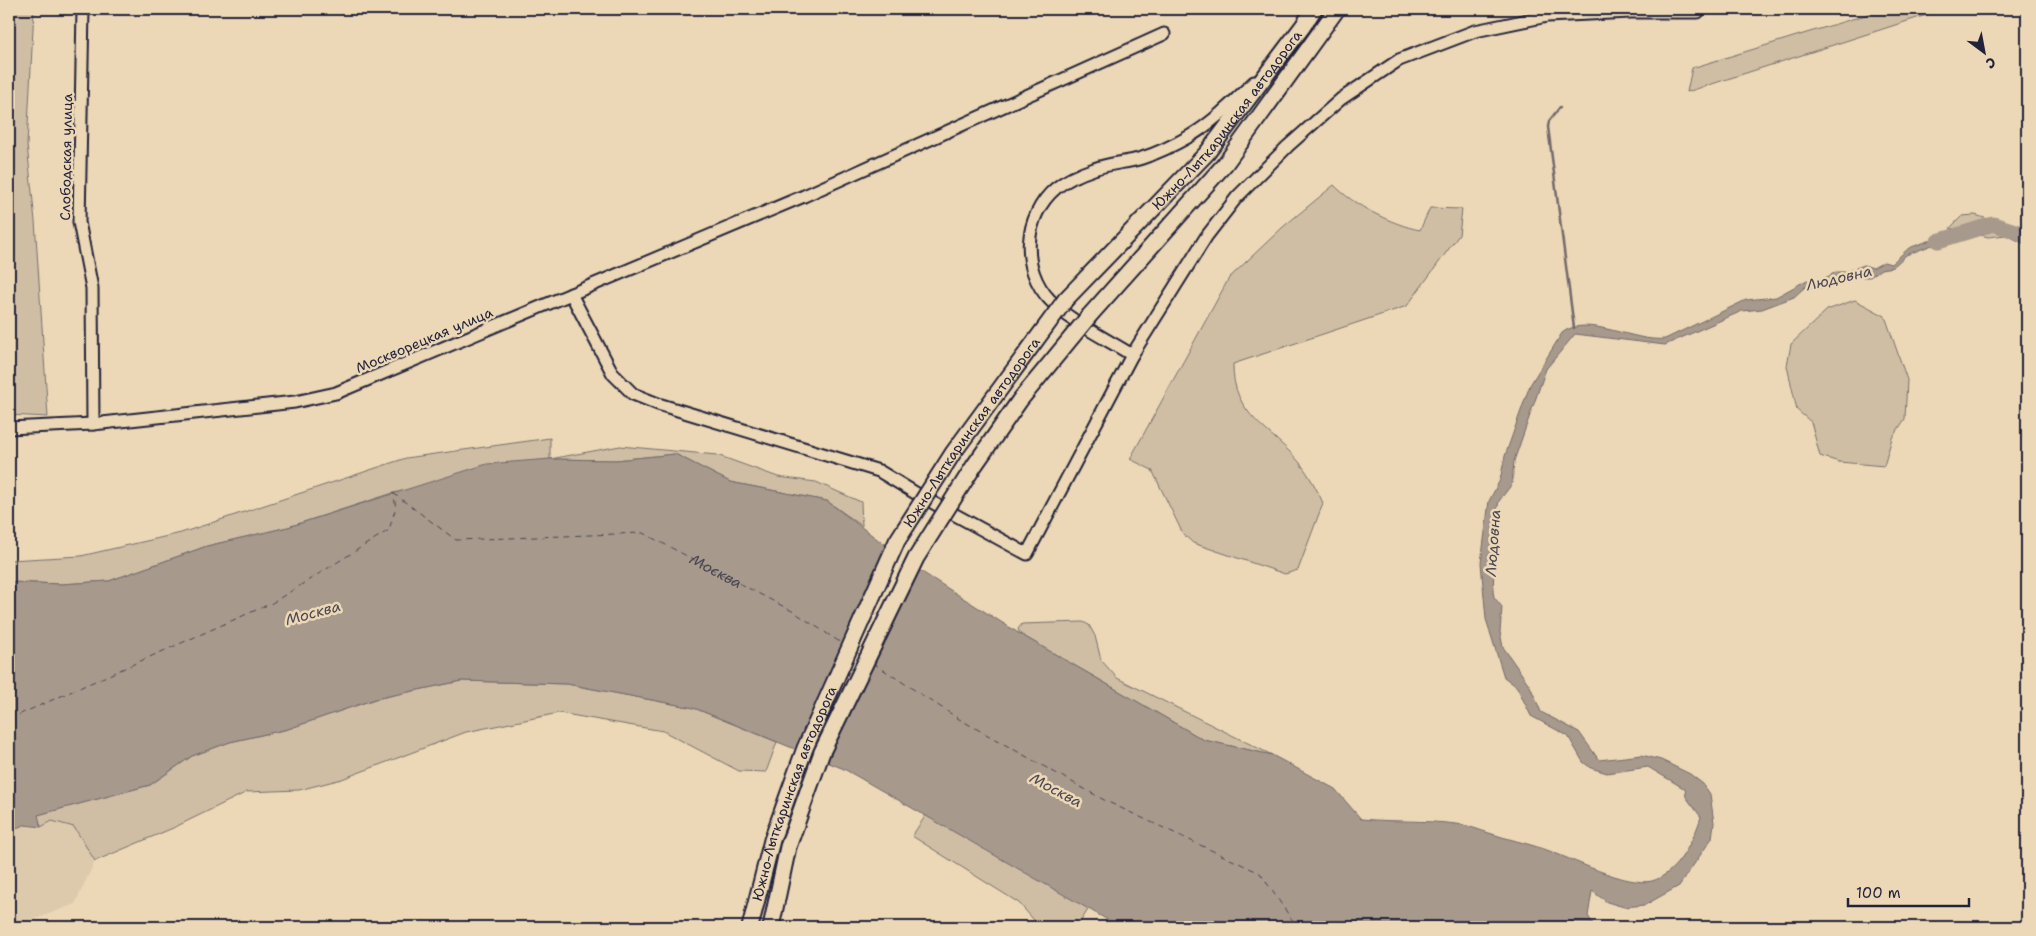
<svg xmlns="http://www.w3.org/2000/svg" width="2036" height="936" viewBox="0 0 2036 936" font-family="'Shantell Sans',sans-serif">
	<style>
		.built { fill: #ddcaad }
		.green { fill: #cfbea4; stroke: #787070 }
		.water { fill: #a7998c; stroke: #72696c }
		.pier { fill: #ecd8b6 }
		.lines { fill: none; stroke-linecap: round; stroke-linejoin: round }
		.stream { stroke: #72696c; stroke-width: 2.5 }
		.river { stroke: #a7998c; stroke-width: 15 }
		.ferry { stroke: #4a4653; stroke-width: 1; stroke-dasharray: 6 5; stroke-linecap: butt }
		.minor-casing { stroke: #22223b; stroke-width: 15 }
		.major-casing { stroke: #22223b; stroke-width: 19 }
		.minor { stroke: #ecd8b6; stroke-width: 11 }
		.major { stroke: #ecd8b6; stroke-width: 15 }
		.major-bridge-casing { stroke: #22223b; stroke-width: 19; stroke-linecap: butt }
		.major-bridge { stroke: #ecd8b6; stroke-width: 15 }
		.labels { text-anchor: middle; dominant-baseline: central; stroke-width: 5; stroke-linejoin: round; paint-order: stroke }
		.street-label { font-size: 14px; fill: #22223b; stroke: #ecd8b6 }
		.water-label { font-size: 15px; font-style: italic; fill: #4a4653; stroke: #ecd8b6 }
	</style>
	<rect width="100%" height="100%" fill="#ecd8b6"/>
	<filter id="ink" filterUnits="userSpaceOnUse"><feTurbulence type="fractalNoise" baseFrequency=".02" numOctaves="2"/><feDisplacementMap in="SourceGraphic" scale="10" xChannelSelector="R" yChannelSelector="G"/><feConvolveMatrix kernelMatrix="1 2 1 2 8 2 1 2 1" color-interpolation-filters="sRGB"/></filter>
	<g filter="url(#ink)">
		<path class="built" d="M51 821 74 827 95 861 75 904 15 927H9V831L24 825 36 828Z"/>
		<g class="green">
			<path d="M9 9H34L27 145 35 221 48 417 9 415Z"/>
			<path d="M1885 9H1945L1687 92 1692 68Z"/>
			<path d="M1334 185C1353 205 1393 225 1420 230L1430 208 1462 209 1459 235 1407 306 1233 364C1232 416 1271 428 1300 463 1309 475 1317 489 1323 503L1298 570 1285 574 1193 543 1183 534 1152 470 1130 459 1229 278 1283 227Z"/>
			<path d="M1975 215 2027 231V245L2006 235 1988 237 1969 232 1956 236 1958 230 1950 228 1962 216Z"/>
			<path d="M1855 300 1885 316 1907 380 1905 419 1892 438 1884 466 1839 462 1820 456 1811 422 1797 410 1787 366 1791 344 1827 310Z"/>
			<path d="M550 438V459L620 446 717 455 778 477 816 482 861 502 862 526 827 501 730 482 675 454 616 460 550 459 393 493 288 527 207 546 109 581 61 584 9 582V560L81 556 181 533 406 458Z"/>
			<path d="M1083 622 1089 625 1095 636 1101 660 1117 678 1272 755 1204 740 1020 634 1018 629 1022 624Z"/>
			<path d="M461 681 567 684 694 708 777 742 766 772 739 771 663 731 559 713 466 732 342 779 299 790 247 792 173 828 95 861 74 827 52 821 41 827 37 815 150 785 192 756 230 742 288 729 375 699Z"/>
			<path d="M926 815 1089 908 1077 927H1040L1019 903 912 836Z"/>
		</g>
		<path class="water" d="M1958 230 1956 236 1906 255 1893 267 1881 269 1870 277H1841L1820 288 1805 287 1794 297 1762 309 1742 311 1665 345 1575 334 1546 369 1514 461 1512 484 1499 501 1497 510 1493 591 1494 597 1502 607 1500 632 1503 647 1530 686 1541 712 1579 732 1599 760 1642 755 1661 760 1690 774 1703 784 1710 794 1714 823 1712 838 1679 886 1645 905 1624 907 1607 902 1592 891 1588 916 1595 927H1120L844 769 694 708 567 684 461 681 375 699 288 729 230 742 192 756 150 785 38 815 41 827 24 825 9 831V582L61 584 109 581 207 546 288 527 487 464 550 459 616 460 675 454 730 482 827 501 914 567 1020 634 1204 740 1272 755 1335 789 1361 819C1393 822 1425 820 1456 824 1467 825 1479 830 1489 833 1507 839 1526 843 1544 849 1570 858 1627 887 1652 881 1677 874 1694 840 1701 817L1686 797 1685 789 1648 767 1607 773 1591 768 1583 762 1568 736 1531 716 1517 687 1504 677 1486 619 1481 563 1489 501 1500 480 1505 456 1530 385 1562 333C1586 313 1635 343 1665 339L1746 300 1776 297 1807 280 1816 283 1836 272H1846L1864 265 1873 268 1884 262 1891 264 1909 248Z"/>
		<path class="pier" d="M889 544 921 568 835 741 826 764 793 751 879 559Z"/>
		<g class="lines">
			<path class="stream" d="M1560 107 1549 121 1548 127 1574 328"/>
			<path class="river" d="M1938 241 1993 224 2027 235"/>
			<g class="ferry">
				<path id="s1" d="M393 493 456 540 643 533 794 612 843 644"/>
				<path d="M854 651 862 656"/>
				<path d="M873 663 959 719 1106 801 1260 873 1297 927"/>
				<path d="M9 719 272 603 389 530 396 507 393 493"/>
			</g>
			<defs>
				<g id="minor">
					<path d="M83 9 79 222 92 288 93 424"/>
					<path d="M571 294 613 374 633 394 658 404 879 471 917 494 1027 554 1132 355 1206 237 1237 197 1288 146 1341 99 1399 60 1475 31 1547 16 1631 12H1698V9"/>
					<path d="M1132 355C1107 339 1070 322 1050 300 1020 269 1023 216 1056 188 1066 180 1082 173 1094 169 1109 163 1126 163 1142 158 1158 153 1176 144 1190 136 1214 122 1234 101 1254 82"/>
					<path d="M9 428 93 424 295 402 336 393 804 196 1164 34"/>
				</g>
				<g id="major">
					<path id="s2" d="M1066 299 1207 153 1303 26 1314 9"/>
					<path d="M1090 315 1225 164 1337 9"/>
				</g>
			</defs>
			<use href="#minor" class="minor-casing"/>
			<use href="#major" class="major-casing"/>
			<use href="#minor" class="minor"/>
			<use href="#major" class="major"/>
			<defs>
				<g id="major-bridge">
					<path id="s3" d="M750 927 772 840 805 748 897 541 953 453 1066 299"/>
					<path d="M771 927 788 847 822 752 916 558 974 466 1020 400 1090 315"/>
				</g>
			</defs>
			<use href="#major-bridge" class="major-bridge-casing"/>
			<use href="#major-bridge" class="major-bridge"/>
		</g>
	</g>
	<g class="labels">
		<g class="street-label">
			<text stroke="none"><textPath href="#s2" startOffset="241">Южно-Лыткаринская автодорога</textPath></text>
			<text transform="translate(66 157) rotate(-89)">Слободская улица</text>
			<text transform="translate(424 340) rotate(-23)">Москворецкая улица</text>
			<text stroke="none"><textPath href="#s3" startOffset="546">Южно-Лыткаринская автодорога</textPath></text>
			<text stroke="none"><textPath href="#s3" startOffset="141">Южно-Лыткаринская автодорога</textPath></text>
		</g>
		<g class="water-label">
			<text transform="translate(1839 278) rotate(-13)">Людовна</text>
			<text transform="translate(1493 543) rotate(-86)">Людовна</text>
			<text stroke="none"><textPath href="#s1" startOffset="348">Москва</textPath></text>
			<text transform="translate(313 613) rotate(-15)">Москва</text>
			<text transform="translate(1056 790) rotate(28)">Москва</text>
		</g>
	</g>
	<rect width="2036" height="936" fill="none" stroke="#ecd8b6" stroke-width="30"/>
	<rect x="15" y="15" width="2006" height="906" fill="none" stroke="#22223b" stroke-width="2" filter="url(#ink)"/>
	<g transform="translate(1984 52) rotate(148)" stroke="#ecd8b6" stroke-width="4" paint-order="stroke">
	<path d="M0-4L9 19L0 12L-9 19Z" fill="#22223b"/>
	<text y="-8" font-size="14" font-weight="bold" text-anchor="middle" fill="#22223b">С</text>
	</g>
	<path d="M1848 898v8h121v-8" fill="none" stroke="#22223b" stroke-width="2.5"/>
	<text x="1856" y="898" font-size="15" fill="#22223b" stroke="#ecd8b6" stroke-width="4" paint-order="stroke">100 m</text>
</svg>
